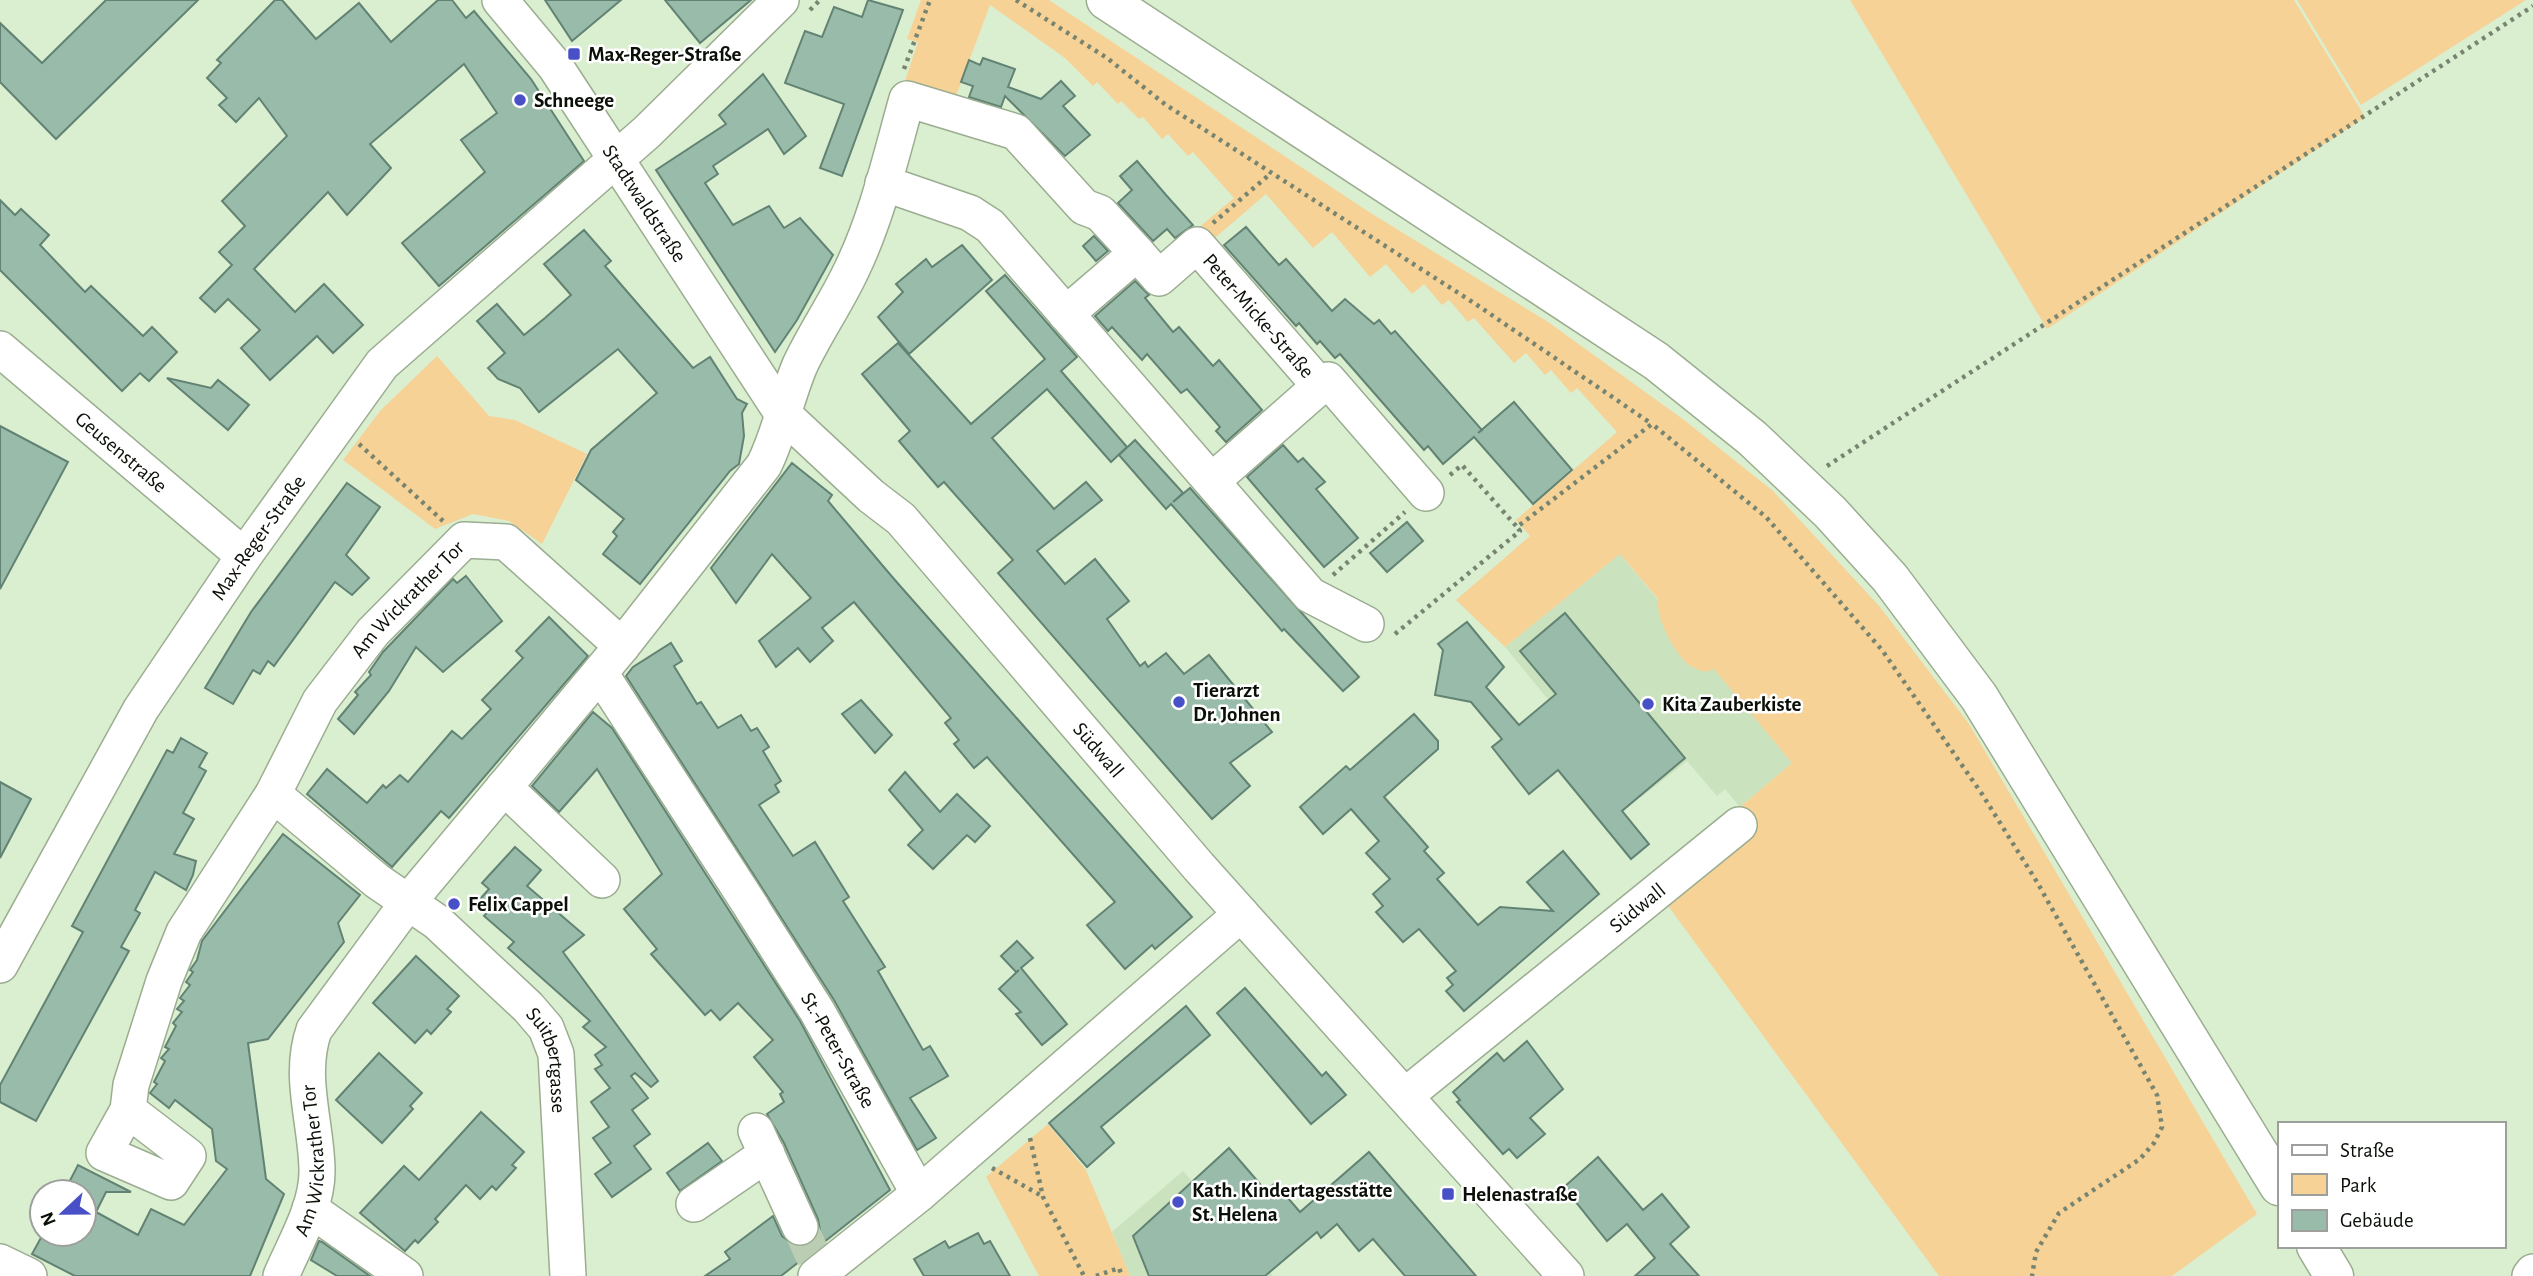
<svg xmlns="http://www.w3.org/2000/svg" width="2533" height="1276" viewBox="0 0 2533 1276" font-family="'Alegreya Sans',sans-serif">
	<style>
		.built { fill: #cae2be }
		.green { fill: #f7d296 }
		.building { fill: #99bcaa; stroke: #628373; stroke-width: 2 }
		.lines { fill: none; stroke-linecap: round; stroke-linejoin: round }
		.minor-tunnel { stroke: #bbcdb2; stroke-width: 35; stroke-dasharray: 35 18; stroke-linecap: butt }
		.minor-casing { stroke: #9bad91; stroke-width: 38 }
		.major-casing { stroke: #9bad91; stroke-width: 41 }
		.path { stroke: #778470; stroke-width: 4.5; stroke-dasharray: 3.5 5; stroke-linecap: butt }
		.minor { stroke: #fff; stroke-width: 35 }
		.major { stroke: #fff; stroke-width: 38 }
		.poi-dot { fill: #4750c6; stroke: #fff; stroke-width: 2.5 }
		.labels { text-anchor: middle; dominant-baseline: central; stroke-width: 5; stroke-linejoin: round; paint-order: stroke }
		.poi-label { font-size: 21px; font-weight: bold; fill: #0a1007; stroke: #fff; text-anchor: start }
		.street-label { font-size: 21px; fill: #0a1007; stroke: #fff }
	</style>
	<rect width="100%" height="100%" fill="#daeed0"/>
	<g class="built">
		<path d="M1620 554 1792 763 1740 807 1725 789 1717 796 1687 761 1640 798 1632 789 1625 793 1505 647Z"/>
		<path d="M1183 1171 1273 1276H1130L1112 1232Z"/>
	</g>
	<g class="green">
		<path d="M921 0H1049L1369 212 1548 322 1684 420 1773 491 1880 607 1969 724 2257 1214 2172 1276H1939L1666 903 1757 830 1740 807 1792 763 1714 669 1705 672C1700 670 1693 668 1689 665 1675 654 1655 617 1658 599L1620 554 1505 647 1456 600 1530 536 1516 520 1617 432 1577 388 1571 393 1551 370 1545 375 1526 353 1514 363 1474 318 1468 322 1449 300 1442 305 1424 284 1412 294 1386 264 1370 277 1332 232 1313 248 1266 194 1209 243 1196 230 1234 198 1193 152 1188 156 1168 134 1162 139 1143 117 1139 119 1121 101 1118 104 1097 82 1093 86 1065 58 990 5 953 104 905 81 918 42 907 39Z"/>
		<path d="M1850 0H2294L2365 117 2047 329Z"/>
		<path d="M2297 0H2526L2361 105Z"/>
		<path d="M437 356 489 416 515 420 587 454 542 544 509 521 473 514 435 529 343 460 380 411Z"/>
		<path d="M1048 1124 1086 1170 1130 1276H1039L986 1177Z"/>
	</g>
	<g class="building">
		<path d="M106 0H198L56 139 0 82V23L42 63Z"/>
		<path d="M275 0H282L316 39 359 3 391 42 438 0H452L466 18 474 11 531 79 584 161 439 286 402 243 485 172 461 140 497 113 464 64 370 144 391 168 347 215 328 192 254 269 295 312 324 284 363 325 333 353 317 336 270 380 241 348 260 330 228 299 215 312 200 298 232 265 219 252 245 226 222 201 287 136 259 98 236 122 219 105 227 98 207 78 221 63 217 60Z"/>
		<path d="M545 0H621L572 41Z"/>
		<path d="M665 0H751L700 43Z"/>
		<path d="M868 0 903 10 842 176 820 168 844 104 785 83 805 31 822 37 834 7 862 17Z"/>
		<path d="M983 58 1015 69 1008 87 1041 99 1061 81 1075 96 1063 106 1090 135 1065 156 1005 96 1001 107 969 97 973 86 961 82 969 60 980 65Z"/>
		<path d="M763 74 806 136 784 154 768 129 713 166 718 174 705 183 733 225 769 206 784 228 800 218 833 255 797 320 775 352 656 170 726 124 719 115Z"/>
		<path d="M1137 161 1166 195 1193 225 1175 238 1167 229 1153 241 1118 203 1132 190 1120 176Z"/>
		<path d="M0 200 15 215 21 209 49 235 40 245 85 292 91 286 143 336 152 327 177 352 149 381 140 373 122 391 0 270Z"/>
		<path d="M1246 227 1279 265 1286 259 1332 311 1345 299 1374 324 1379 320 1391 334 1395 331 1482 430 1478 433 1514 402 1572 470 1533 504 1474 437 1443 464 1428 446 1424 450 1340 354 1335 358 1320 341 1317 344 1299 323 1296 326 1224 245Z"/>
		<path d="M584 230 611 261 605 266 693 368 710 357 737 399 747 404 742 413 744 436 739 464 730 471 640 584 603 554 617 536 613 532 624 519 576 480 591 450 657 393 618 349 539 412 520 388 498 379 488 368 505 353 477 321 497 304 524 335 545 318 571 295 544 264Z"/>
		<path d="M1094 236 1108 251 1096 261 1083 246Z"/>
		<path d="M962 245 992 280 909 354 878 317 903 292 896 284 926 259 932 267Z"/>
		<path d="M1005 275 1077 357 1061 371 1127 447 1111 462 1047 389 992 438 1054 509 1086 482 1102 500 1037 551 1065 584 1095 559 1129 601 1107 619 1140 666 1145 662 1148 667 1166 653 1184 674 1209 655 1272 732 1230 763 1250 786 1212 819 998 573 1013 560 944 482 938 487 899 441 910 431 862 374 898 343 971 424 1045 359 986 291Z"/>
		<path d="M1135 281 1149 295 1145 298 1173 332 1179 327 1213 366 1219 360 1262 410 1226 442 1216 431 1220 427 1187 389 1181 393 1147 354 1142 360 1112 327 1108 331 1095 316Z"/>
		<path d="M167 378 211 388 218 380 249 405 228 430Z"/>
		<path d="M0 426 68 462 0 589Z"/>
		<path d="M1135 440 1183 493 1173 502 1190 488 1359 677 1343 691 1284 629 1282 631 1171 504 1166 509 1119 455Z"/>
		<path d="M1283 445 1298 462 1303 458 1325 482 1316 489 1358 538 1324 567 1247 477Z"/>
		<path d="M792 463 832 495 828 501 894 579 1192 917 1155 949 1152 945 1125 969 1087 925 1115 902 987 757 974 768 954 744 959 740 945 723 951 718 854 602 822 628 833 641 810 662 798 648 776 667 759 641 811 598 772 554 736 603 711 568Z"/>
		<path d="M347 483 380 507 346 555 369 578 352 595 335 582 274 666 268 661 260 674 253 670 233 704 205 688 251 612Z"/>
		<path d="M1407 522 1423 541 1387 572 1370 553Z"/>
		<path d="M466 576 502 621 443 672 416 647 389 691 354 734 338 719 358 695 355 692 371 675 369 672 383 652 453 579 457 583Z"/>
		<path d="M1565 613 1685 758 1622 811 1649 844 1631 859 1558 770 1529 794 1492 747 1502 739 1471 702 1435 695 1443 650 1438 644 1467 622 1504 667 1486 687 1519 725 1556 694 1520 651Z"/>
		<path d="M549 617 588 656 449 818 441 811 392 867 307 794 327 769 367 803 383 785 386 788 400 775 408 782 452 731 462 739 491 709 482 700 523 658 516 651Z"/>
		<path d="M671 643 682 661 674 666 697 704 701 702 718 728 741 715 751 731 757 728 769 747 763 751 781 781 775 785 779 792 759 805 793 856 815 842 849 897 843 901 885 967 878 971 923 1050 930 1046 948 1076 910 1098 936 1138 917 1150 834 1000 626 676 633 667Z"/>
		<path d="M861 700 892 735 875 753 842 714Z"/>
		<path d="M593 712 612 728 800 1021 890 1190 781 1276H705L730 1259 725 1252 773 1216 782 1236 797 1247 809 1245 820 1230 818 1219 784 1143 767 1114 784 1102 780 1094 783 1092 754 1057 773 1040 738 1003 720 1020 711 1010 705 1015 651 954 657 949 624 909 662 874 597 769 559 812 532 786Z"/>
		<path d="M1414 714 1438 741V749L1384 797 1428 847 1424 851 1444 873 1437 879 1478 925 1500 907 1553 911 1527 882 1563 851 1599 894 1464 1011 1446 991 1453 985 1447 978 1456 971 1419 929 1403 942 1376 912 1383 906 1373 894 1390 879 1366 853 1379 841 1351 809 1323 834 1300 807 1346 766 1350 770Z"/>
		<path d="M181 738 207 753 199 767 206 771 183 813 194 819 174 854 196 861 193 875 186 890 155 872 135 910 140 913 121 947 129 951 36 1121 0 1102V1085L83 932 72 926 167 750 173 753Z"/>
		<path d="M905 772 940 812 957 794 990 826 975 842 967 835 933 869 908 845 923 830 889 790Z"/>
		<path d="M0 782 31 799 0 858Z"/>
		<path d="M283 834 360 895 338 923 344 942 268 1039 248 1043 266 1179 284 1194 250 1276H75L32 1254 43 1234H84V1192H64L78 1165 131 1192H106L96 1212 138 1235 151 1209 184 1225 227 1169 216 1161 212 1129 175 1100 169 1108 150 1093 157 1084 154 1082 165 1061 161 1058 169 1049 165 1047 176 1026 173 1023 182 1012 177 1009 184 1001 180 998 190 985 186 982 193 972 190 970 197 960 202 941Z"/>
		<path d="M515 847 541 870 527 886 584 935 563 952 658 1081 651 1087 635 1073 631 1076 648 1098 632 1110 650 1134 634 1146 651 1169 612 1197 595 1174 611 1163 593 1138 609 1127 591 1102 610 1088 595 1069 602 1065 595 1055 606 1047 583 1027 590 1021 508 948 514 942 484 916 490 909 480 899 489 889 482 883Z"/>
		<path d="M1017 941 1033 958 1021 968 1067 1024 1042 1045 1016 1014 1021 1012 999 989 1019 970 1016 972 1001 956Z"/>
		<path d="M416 956 459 996 447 1009 451 1012 431 1034 427 1030 415 1043 373 1003Z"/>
		<path d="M1245 988 1322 1076 1326 1072 1346 1095 1311 1124 1217 1013Z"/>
		<path d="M1186 1006 1210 1035 1101 1127 1114 1143 1087 1167 1049 1123Z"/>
		<path d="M1527 1041 1563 1089 1530 1118 1545 1134 1517 1158 1509 1149 1503 1154 1457 1102 1460 1100 1453 1092 1497 1053 1504 1061Z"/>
		<path d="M379 1053 422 1093 410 1106 413 1109 382 1143 336 1100Z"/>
		<path d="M481 1112 524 1152 512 1165 516 1168 496 1190 492 1186 480 1199 466 1185 435 1219 438 1222 418 1243 415 1240 405 1251 360 1213 404 1166 419 1180Z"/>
		<path d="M708 1143 722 1161 680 1191 667 1173Z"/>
		<path d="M1229 1148 1266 1191 1275 1183 1300 1212 1369 1152 1476 1276H1405L1373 1239 1359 1251 1337 1224 1321 1238 1317 1232 1265 1276H1149L1133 1236Z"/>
		<path d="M1598 1157 1643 1210 1662 1194 1689 1227 1670 1244 1699 1276H1635L1655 1258 1627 1224 1607 1241 1564 1187Z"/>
		<path d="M978 1233 984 1244 990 1241 1010 1276H924L914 1259 945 1241 949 1248Z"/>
		<path d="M319 1241 322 1242 370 1276H337L311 1260Z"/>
	</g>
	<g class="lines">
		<path class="minor-tunnel" d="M800 1227 814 1258"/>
		<defs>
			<g id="minor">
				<path id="s1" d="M500 0 555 66 782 413 871 496 901 519 1199 867 1566 1276"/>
				<path d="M883 183 970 213 990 226 1310 595 1366 624"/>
				<path id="s2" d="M1066 314 1137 253 1159 278 1197 245 1320 386 1328 380 1426 493"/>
				<path id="s3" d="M0 349 244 556"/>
				<path d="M1212 481 1320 386"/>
				<path d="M600 673 752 908"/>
				<path d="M504 787 602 880"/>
				<path id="s4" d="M273 794 377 881 437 922 528 1007 546 1028 556 1054 568 1276"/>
				<path id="s5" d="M753 910 817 1011 919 1194"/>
				<path id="s6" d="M0 965 141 709 244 556 382 364 647 132 781 0"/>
				<path id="s7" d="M1405 1096 1739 825"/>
				<path id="s8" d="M128 1110 188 1156 171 1182 104 1153 128 1110 131 1085 164 981 184 932 273 794 320 701 373 632 464 540 506 542 622 646"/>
				<path d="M756 1131 800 1227"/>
				<path d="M694 1204 767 1154"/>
				<path d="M310 1209 405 1276"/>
				<path d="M0 1262 29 1276"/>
				<path id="s9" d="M281 1276C295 1243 318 1206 317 1169 316 1121 298 1076 314 1030L409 901 622 646 764 465C780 433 786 398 800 365 815 333 836 303 851 271 877 218 891 156 907 99L1016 132 1084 207 1100 213 1137 253"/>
				<path d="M816 1276 919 1194 1241 914"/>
				<path d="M2530 1276 2533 1272"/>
			</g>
			<g id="major">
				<path d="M1106 0 1656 361 1752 438 1830 512 1890 578 1979 697 2279 1186"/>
				<path d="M2316 1246 2334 1276"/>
			</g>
		</defs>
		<use href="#minor" class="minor-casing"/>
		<use href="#major" class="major-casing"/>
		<g class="path">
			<path d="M1016 0 1107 58 1166 105 1474 303 1652 424"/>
			<path d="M810 10 820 0"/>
			<path d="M904 69 930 0"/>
			<path d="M1213 223 1270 174"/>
			<path d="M359 444 443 521"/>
			<path d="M1827 466 2533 6"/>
			<path d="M1450 475 1462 465 1517 527 1652 424 1766 517 1882 650 1982 794 2037 882 2157 1095 2162 1127 2154 1143 2140 1159 2059 1213 2036 1252 2032 1276"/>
			<path d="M1333 575 1405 512"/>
			<path d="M1395 634 1520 531 1517 527"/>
			<path d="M1030 1138 1043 1197 1084 1276"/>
			<path d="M992 1168 1042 1196"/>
			<path d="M1096 1276 1119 1268 1122 1276"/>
		</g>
		<use href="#minor" class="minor"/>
		<use href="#major" class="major"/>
	</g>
	<g class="poi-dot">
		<rect x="567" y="47" width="14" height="14" rx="3.5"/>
		<circle cx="520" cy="100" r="7"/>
		<circle cx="1179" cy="702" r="7"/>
		<circle cx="1648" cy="704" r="7"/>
		<circle cx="454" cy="904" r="7"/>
		<rect x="1441" y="1187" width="14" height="14" rx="3.5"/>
		<circle cx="1178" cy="1202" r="7"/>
	</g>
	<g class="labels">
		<g class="poi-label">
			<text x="588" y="54">Max-Reger-Straße</text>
			<text x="534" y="100">Schneege</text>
			<text x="1193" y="690">Tierarzt<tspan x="1193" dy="24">Dr. Johnen</tspan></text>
			<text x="1662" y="704">Kita Zauberkiste</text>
			<text x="468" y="904">Felix Cappel</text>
			<text x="1192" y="1190">Kath. Kindertagesstätte<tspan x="1192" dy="24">St. Helena</tspan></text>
			<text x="1462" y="1194">Helenastraße</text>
		</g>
		<g class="street-label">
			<text stroke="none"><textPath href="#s1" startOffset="250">Stadtwaldstraße</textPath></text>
			<text stroke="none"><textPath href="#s2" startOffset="271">Peter-Micke-Straße</textPath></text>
			<text stroke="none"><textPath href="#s3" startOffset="159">Geusenstraße</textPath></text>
			<text stroke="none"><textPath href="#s6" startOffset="500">Max-Reger-Straße</textPath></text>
			<text stroke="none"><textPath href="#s8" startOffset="819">Am Wickrather Tor</textPath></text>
			<text stroke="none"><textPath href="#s1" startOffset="964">Südwall</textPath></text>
			<text stroke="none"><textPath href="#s7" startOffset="299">Südwall</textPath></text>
			<text stroke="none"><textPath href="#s5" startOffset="164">St.-Peter-Straße</textPath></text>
			<text stroke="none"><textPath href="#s4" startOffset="392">Suitbertgasse</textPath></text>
			<text stroke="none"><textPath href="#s9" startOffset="122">Am Wickrather Tor</textPath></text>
		</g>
	</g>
	<rect x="2278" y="1122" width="228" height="126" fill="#ffffff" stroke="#9d9f9c" stroke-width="2"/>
	<rect x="2292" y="1145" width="35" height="10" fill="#ffffff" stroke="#9d9f9c" stroke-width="2"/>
	<text x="2340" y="1157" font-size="21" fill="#0a1007">Straße</text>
	<rect x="2292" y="1174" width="35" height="21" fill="#f7d296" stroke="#9d9f9c" stroke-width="2"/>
	<text x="2340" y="1192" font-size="21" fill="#0a1007">Park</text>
	<rect x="2292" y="1210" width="35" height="21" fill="#99bcaa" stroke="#9d9f9c" stroke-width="2"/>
	<text x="2340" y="1227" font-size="21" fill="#0a1007">Gebäude</text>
	<g transform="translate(63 1213) rotate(248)"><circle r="33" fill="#ffffff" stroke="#9d9f9c" stroke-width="2"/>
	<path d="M0-5L12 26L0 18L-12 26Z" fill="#4750c6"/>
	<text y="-10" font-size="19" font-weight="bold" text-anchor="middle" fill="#0a1007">N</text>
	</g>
</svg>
